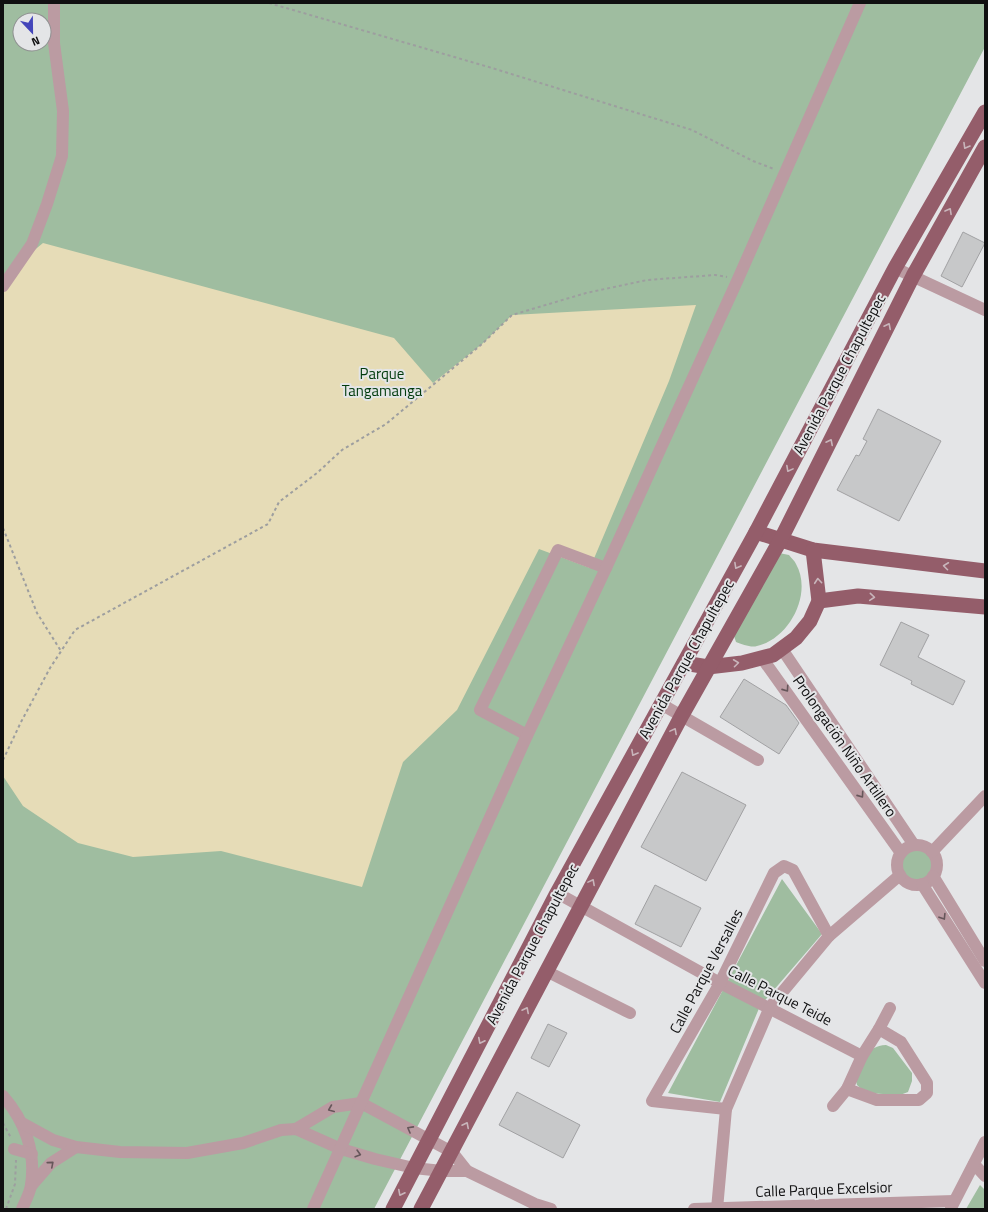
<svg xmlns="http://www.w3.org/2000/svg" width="988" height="1212" viewBox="0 0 988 1212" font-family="'Titillium Web',sans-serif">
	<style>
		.green { fill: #9fbda0; fill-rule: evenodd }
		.sand { fill: #e6dcb7 }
		.building { fill: #c7c8c9; stroke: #a1a1a3 }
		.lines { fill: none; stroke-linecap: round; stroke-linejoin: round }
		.path { stroke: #9d9e9f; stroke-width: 2; stroke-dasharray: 3 3; stroke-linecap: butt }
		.minor { stroke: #bb9ba2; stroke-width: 12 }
		.major { stroke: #945d6a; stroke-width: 15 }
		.oneway { stroke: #c8b5bb }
		.oneway2 { stroke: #66565a }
		.labels { text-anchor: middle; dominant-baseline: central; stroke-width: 4; stroke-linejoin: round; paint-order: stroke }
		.park-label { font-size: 15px; fill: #013b0d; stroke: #e4e5e7 }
		.street-label { font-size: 15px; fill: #101011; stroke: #e4e5e7 }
	</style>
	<rect width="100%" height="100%" fill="#e4e5e7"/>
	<g class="green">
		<path d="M3 3H985V47L374 1209H3ZM20 20H44V44H20Z"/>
		<path d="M779 553 789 555C791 558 795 561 796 564 813 594 789 639 757 646 751 648 742 644 736 642L734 636Z"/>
		<circle cx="917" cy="865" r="20"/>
		<path d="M782 879 822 934 760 1006 720 1102 668 1093Z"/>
		<path d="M886 1045 893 1048 912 1073V1081L908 1092 900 1095 866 1093 857 1085 855 1077C863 1061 866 1046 886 1045Z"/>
		<path d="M980 1185 985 1190V1209H966Z"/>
	</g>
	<path class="sand" d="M43 243 394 338 433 383 482 344 512 315 696 305 669 381 590 568 539 549 457 710 403 762 362 887 221 851 133 857 78 843 23 806 3 776V276Z"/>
	<g class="building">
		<path d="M963 232 985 243 962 287 941 276Z"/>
		<path d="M878 409 941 441 899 521 837 490 856 455 859 456 867 441 863 439Z"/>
		<path d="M901 622 929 635 918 657 965 681 953 705 911 684 912 681 880 665Z"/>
		<path d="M744 679 786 705 799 723 779 754 720 717Z"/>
		<path d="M682 772 746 805 706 881 641 847Z"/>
		<path d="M655 885 701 908 681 947 635 924Z"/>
		<path d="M548 1024 567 1033 549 1067 531 1058Z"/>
		<path d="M517 1092 580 1125 563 1158 499 1125Z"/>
	</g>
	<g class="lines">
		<g class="path">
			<path d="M269 3 492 68 692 130 753 161 774 169"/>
			<path d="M3 528 37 613 61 651"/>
			<path d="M3 760 21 722 50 668 75 630 268 524 279 502 317 473 342 450 386 424 482 344 512 315 586 293 647 280 715 275 727 277"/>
			<path d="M3 1123 11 1138"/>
			<path d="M6 1209 15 1184 16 1160"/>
		</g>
		<g class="minor">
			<path d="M895 268 985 310"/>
			<path d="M3 286 32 244 47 204 62 156 63 111 54 43V3"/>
			<path d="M782 649 914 845"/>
			<path d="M762 658 901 853"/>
			<path d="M661 704 758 760"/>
			<path d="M527 735 480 710 558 550 606 568"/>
			<circle cx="917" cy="865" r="20"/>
			<path d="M932 852 985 796"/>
			<path d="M933 876 985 961"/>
			<path d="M922 884 985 983"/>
			<path d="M557 893 720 983 862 1056"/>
			<path d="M546 971 630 1013"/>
			<path d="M847 1089 877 1100H919L927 1093V1083L901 1042 879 1029"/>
			<path d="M3 1096C25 1121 36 1152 31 1185 30 1193 25 1202 22 1209"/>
			<path d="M833 1106 847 1089 862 1056 879 1029 890 1008"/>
			<path d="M726 1109 652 1101 720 983 774 873 784 866 793 870 829 936"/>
			<path d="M22 1123 53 1140 76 1147 120 1152 187 1153 243 1143 281 1130 296 1129 341 1149 375 1159 414 1168 442 1171H467L535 1204 551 1209"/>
			<path d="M296 1129 333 1107 361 1103 452 1152 467 1171"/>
			<path d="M14 1149 32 1154"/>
			<path d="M974 1164 985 1176"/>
			<path d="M31 1186 51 1163 76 1147"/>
			<path d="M951 1208 985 1142"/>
			<path d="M313 1209 525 740 606 568 738 279 860 3"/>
			<path d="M694 1209 954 1201"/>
			<path d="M717 1209 726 1109 770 1007 829 936 900 875"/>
		</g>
		<g class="major">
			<path d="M756 532 813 550 985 571"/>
			<path d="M819 601 858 596 985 607"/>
			<path d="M684 663 708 667 742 663 773 655 796 638 810 621 819 601 813 550"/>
			<path d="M393 1209 557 893 756 532 895 268 985 112"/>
			<path d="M421 1209 682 715 781 539 913 276 985 147"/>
		</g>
	</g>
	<defs><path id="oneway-chevron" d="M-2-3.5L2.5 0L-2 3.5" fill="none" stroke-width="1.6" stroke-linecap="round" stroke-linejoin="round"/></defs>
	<g class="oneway">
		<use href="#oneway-chevron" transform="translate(966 146) rotate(120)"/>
		<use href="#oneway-chevron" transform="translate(949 211) rotate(-61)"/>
		<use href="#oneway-chevron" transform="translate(888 326) rotate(-63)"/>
		<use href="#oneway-chevron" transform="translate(830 442) rotate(-63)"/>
		<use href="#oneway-chevron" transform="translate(789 469) rotate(118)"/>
		<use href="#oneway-chevron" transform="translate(737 566) rotate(119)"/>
		<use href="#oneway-chevron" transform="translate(946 566) rotate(-173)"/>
		<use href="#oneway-chevron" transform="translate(818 581) rotate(-95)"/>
		<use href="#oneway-chevron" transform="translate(872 597) rotate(5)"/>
		<use href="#oneway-chevron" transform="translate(736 663) rotate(-7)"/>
		<use href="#oneway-chevron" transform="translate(674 731) rotate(-62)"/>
		<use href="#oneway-chevron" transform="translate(634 753) rotate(119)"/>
		<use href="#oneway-chevron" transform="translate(592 882) rotate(-62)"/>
		<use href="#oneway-chevron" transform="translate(526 1010) rotate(-63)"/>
		<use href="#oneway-chevron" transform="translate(481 1041) rotate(117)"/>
		<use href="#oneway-chevron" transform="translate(466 1125) rotate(-63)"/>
		<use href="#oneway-chevron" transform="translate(401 1193) rotate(117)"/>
	</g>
	<g class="oneway2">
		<use href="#oneway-chevron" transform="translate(786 689) rotate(55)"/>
		<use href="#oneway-chevron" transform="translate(861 795) rotate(55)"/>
		<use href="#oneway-chevron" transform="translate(943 917) rotate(58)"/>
		<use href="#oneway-chevron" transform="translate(331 1109) rotate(157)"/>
		<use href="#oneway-chevron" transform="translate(410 1129) rotate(-151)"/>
		<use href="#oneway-chevron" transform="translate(358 1154) rotate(16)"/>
		<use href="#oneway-chevron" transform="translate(51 1164) rotate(-41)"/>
	</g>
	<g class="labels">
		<g class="park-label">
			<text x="382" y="373">Parque<tspan x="382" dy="17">Tangamanga</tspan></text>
		</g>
		<g class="street-label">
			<text transform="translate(839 374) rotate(-62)">Avenida Parque Chapultepec</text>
			<text transform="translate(686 659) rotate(-61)">Avenida Parque Chapultepec</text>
			<text transform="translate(845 746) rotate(55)">Prolongación Niño Artillero</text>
			<text transform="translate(532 944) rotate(-62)">Avenida Parque Chapultepec</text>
			<text transform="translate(706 971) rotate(-62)">Calle Parque Versalles</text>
			<text transform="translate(780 995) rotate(27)">Calle Parque Teide</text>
			<text transform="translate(824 1189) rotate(-2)">Calle Parque Excelsior</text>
		</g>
	</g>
	<rect width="988" height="1212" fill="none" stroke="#101011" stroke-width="8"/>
	<g transform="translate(32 32) rotate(158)"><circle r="19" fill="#e4e5e7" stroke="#8f9091"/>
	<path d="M0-3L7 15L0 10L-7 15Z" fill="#4345ba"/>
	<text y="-6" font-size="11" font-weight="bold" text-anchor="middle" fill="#101011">N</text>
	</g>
</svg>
